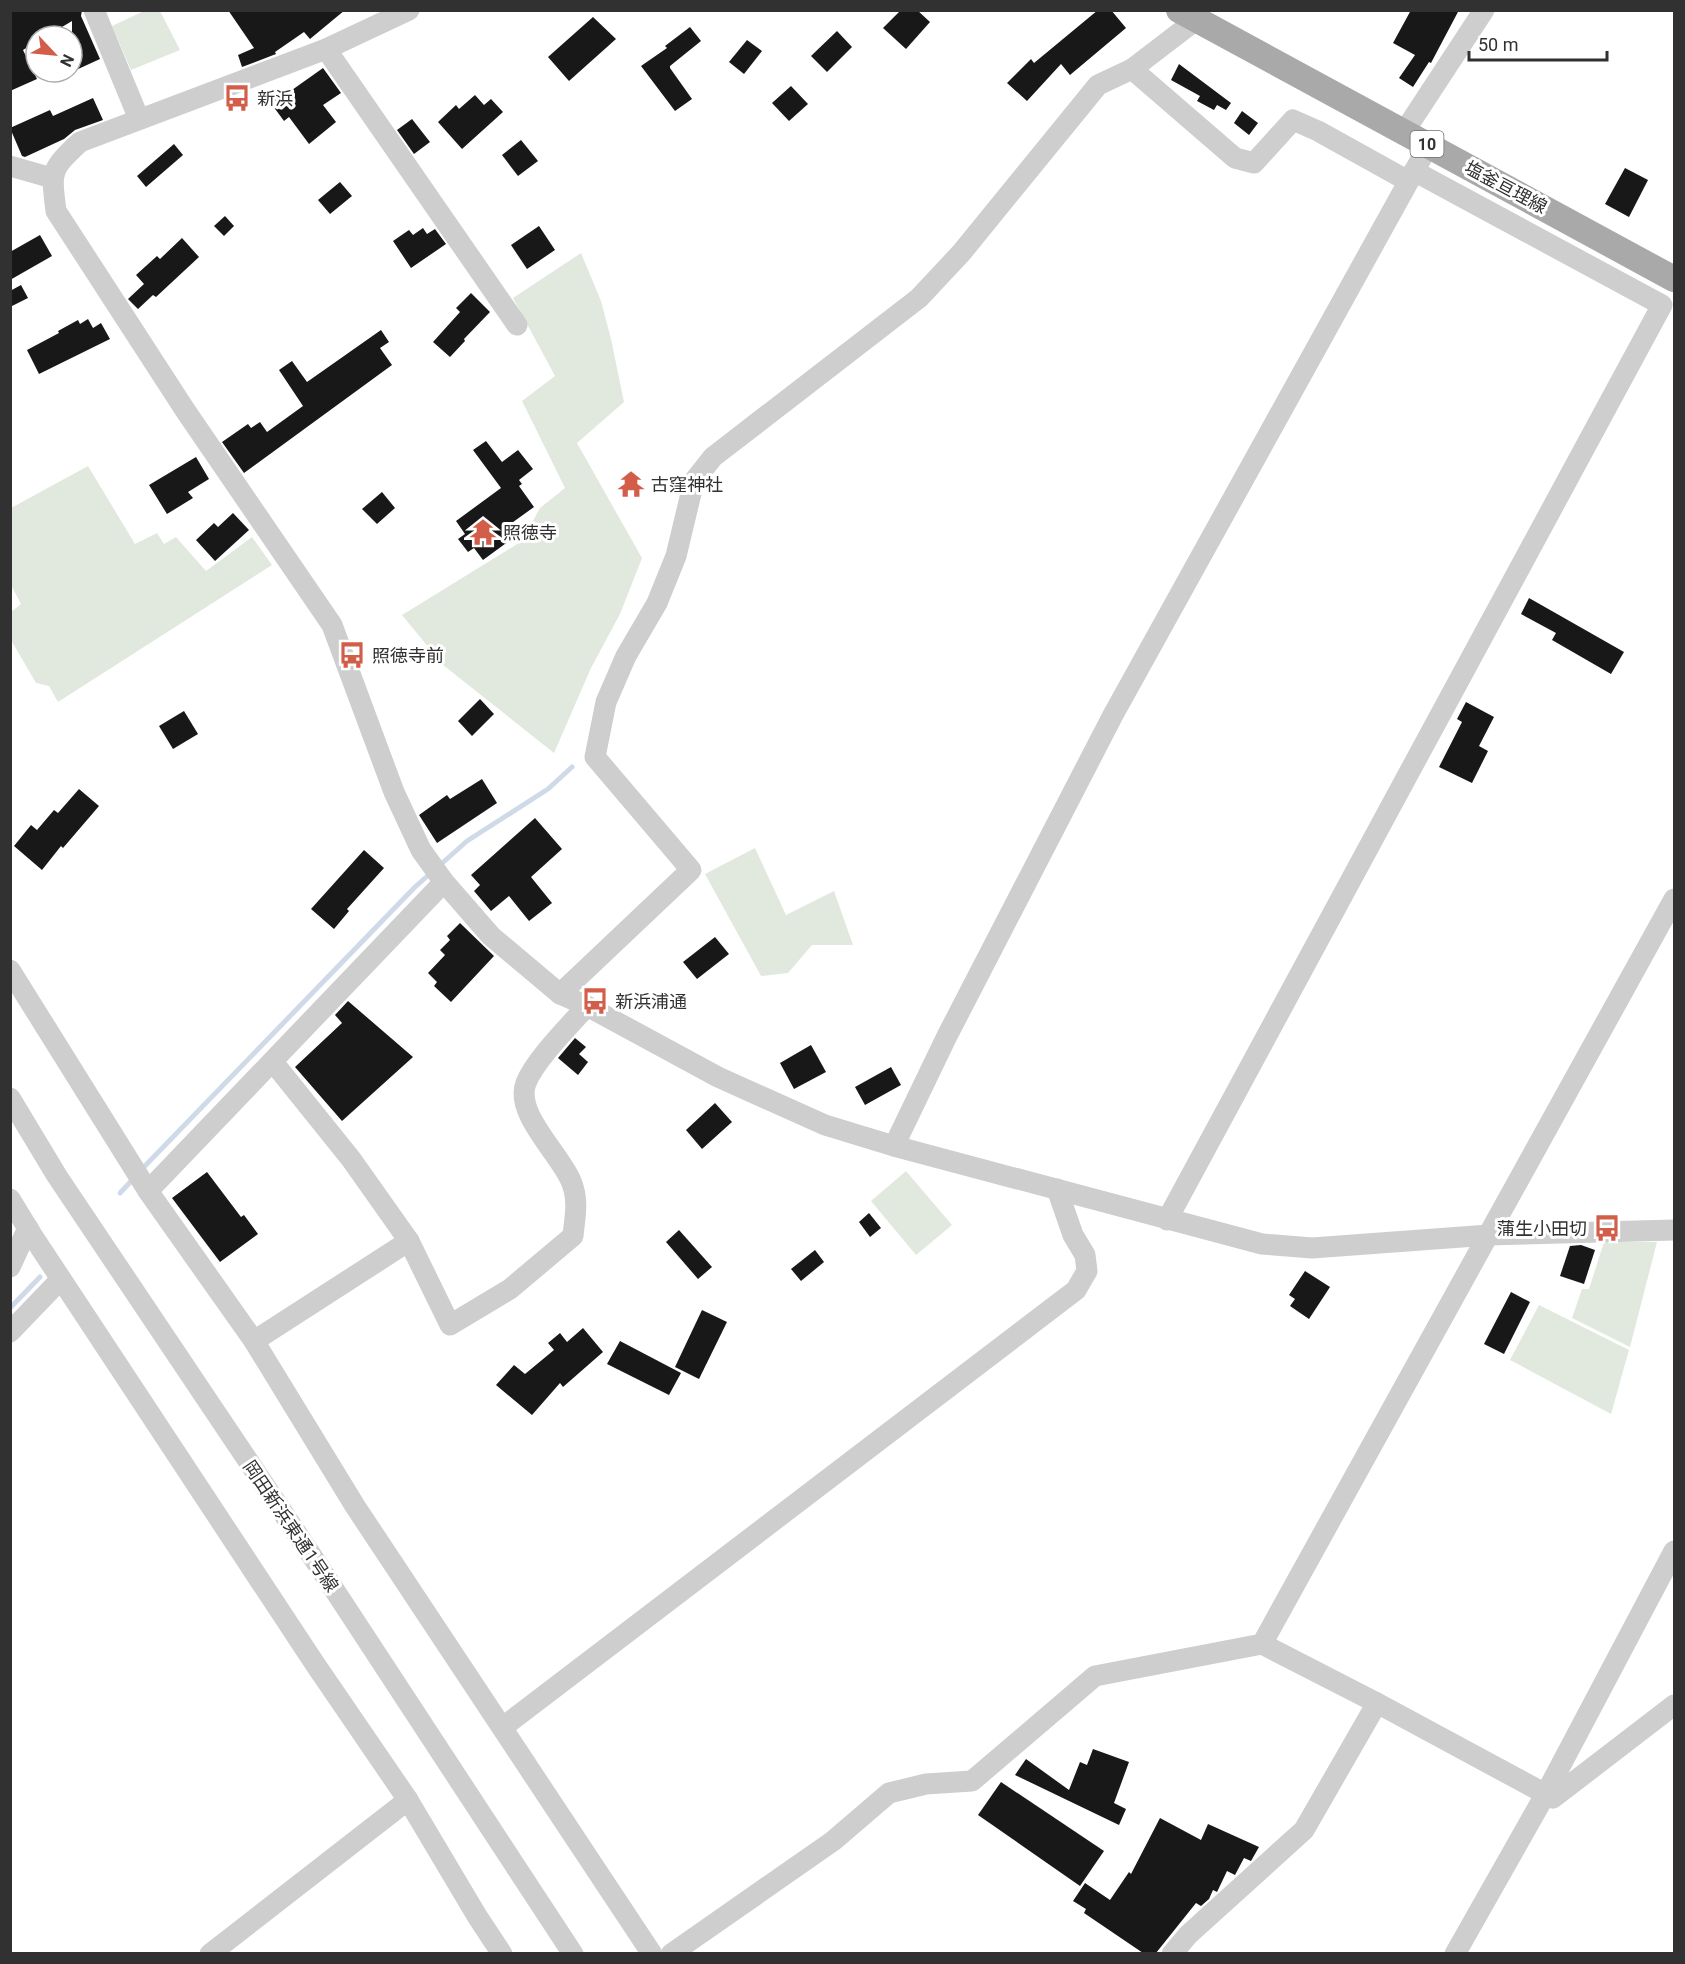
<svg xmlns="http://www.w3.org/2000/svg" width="1685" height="1964" viewBox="0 0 1685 1964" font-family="Roboto,'Noto Sans JP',sans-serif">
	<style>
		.green { fill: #e1e9de }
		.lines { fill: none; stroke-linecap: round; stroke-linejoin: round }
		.stream { stroke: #cfdae9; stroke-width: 5 }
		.building { fill: #181818 }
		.minor { stroke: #cecece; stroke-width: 21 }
		.major { stroke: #a9a9a9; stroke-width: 26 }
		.labels { text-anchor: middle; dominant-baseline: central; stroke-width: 6; stroke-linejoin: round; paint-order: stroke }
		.shield { fill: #fff; stroke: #6f6f6f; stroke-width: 1.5 }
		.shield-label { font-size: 16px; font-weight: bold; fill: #313131 }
		.poi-label { font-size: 18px; fill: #313131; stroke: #fff; text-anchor: start }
		.street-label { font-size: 18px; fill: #313131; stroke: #fff }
	</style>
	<rect width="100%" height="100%" fill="#fff"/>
	<g class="green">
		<path d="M144 11H160L180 50 131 70 112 26Z"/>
		<path d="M581 253 601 301 611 339 624 402 577 443 642 558 620 614 591 668 554 753 443 665 402 615 522 541 540 508 565 488 522 401 555 376 513 298Z"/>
		<path d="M88 466 135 544 157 533 164 544 176 537 206 571 252 537 272 565 58 702 49 686 36 683 11 640V612L21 604 11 585V508Z"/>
		<path d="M755 848 786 915 834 891 853 945H812L788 973 761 976 705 874Z"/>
		<path d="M906 1171 952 1225 916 1255 871 1201Z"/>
		<path d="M1604 1242H1657L1630 1347 1572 1318 1582 1289H1589Z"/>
		<path d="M1539 1305 1629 1350 1611 1414 1510 1360Z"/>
	</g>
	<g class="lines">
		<g class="stream">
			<path d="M439 866 467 841 548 789 572 767"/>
			<path d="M141 1170 415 887 432 872"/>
			<path d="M120 1193 135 1177"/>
			<path d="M10 1308 40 1277"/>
		</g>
	</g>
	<g class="building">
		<path d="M10 10H82L81 16 100 59 76 70 72 62V21L47 36H36V42L23 50 37 79 10 91Z"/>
		<path d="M228 10H345L310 39 304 32 275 52 276 54 242 67 238 55 254 48Z"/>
		<path d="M901 10H917L930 22 906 49 883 28Z"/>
		<path d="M1098 10H1111L1126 28 1070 75 1061 64 1027 101 1007 83 1031 59 1034 63Z"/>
		<path d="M1411 10H1459L1431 63 1429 62 1413 87 1399 78 1415 55 1393 43Z"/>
		<path d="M593 17 616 39 569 81 548 57Z"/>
		<path d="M690 27 701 41 670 66V68L692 99 675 111 641 66 667 48 665 46Z"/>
		<path d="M837 31 852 47 827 72 811 56Z"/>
		<path d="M747 40 762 51 744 74 729 62Z"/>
		<path d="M1179 64 1231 103 1226 110 1217 105 1214 110 1197 101 1200 96 1171 80Z"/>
		<path d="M323 68 341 93 323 105 336 122 309 144 289 117 284 121 270 102 290 87 292 90Z"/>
		<path d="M791 86 808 104 789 121 772 103Z"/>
		<path d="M475 95 484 105 491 99 503 112 462 149 438 122 456 105 459 109Z"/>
		<path d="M93 98 103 120 75 130 64 139 25 157 22 156 10 128 50 110 53 116Z"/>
		<path d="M1242 111 1258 123 1249 135 1234 123Z"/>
		<path d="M412 119 430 142 414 154 397 130Z"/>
		<path d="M521 140 538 161 518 176 502 155Z"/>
		<path d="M174 144 183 155 146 187 137 176Z"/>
		<path d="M1625 168 1648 180 1629 217 1605 204Z"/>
		<path d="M340 182 352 196 330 214 318 200Z"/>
		<path d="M225 216 234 226 224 236 214 226Z"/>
		<path d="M539 226 555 250 527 269 511 245Z"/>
		<path d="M423 228 427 234 435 229 446 244 411 268 393 241 409 230 413 235Z"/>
		<path d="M40 235 52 256 10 280V252Z"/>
		<path d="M182 238 199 257 156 297 153 295 138 309 128 299 144 284 136 275 157 256 160 259Z"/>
		<path d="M21 285 28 298 10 307V291Z"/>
		<path d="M471 293 490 312 464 339 465 341 450 357 433 342 460 312 456 308Z"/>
		<path d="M88 319 93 328 101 323 110 339 39 374 27 350 59 333 58 331 78 320 80 324Z"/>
		<path d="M381 330 389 342 380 348 392 365 244 473 222 442 248 424 251 428 260 422 267 432 303 406 279 370 292 361 307 382Z"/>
		<path d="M486 441 502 462 518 450 533 469 519 480 522 484 519 486 534 507 509 525 517 535 483 560 474 548 468 552 458 539 465 534 456 521 501 488 473 450Z"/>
		<path d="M196 457 209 479 188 492 193 498 167 514 149 485Z"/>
		<path d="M382 492 395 508 377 524 362 509Z"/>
		<path d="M233 513 249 530 215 561 196 540 214 523 218 527Z"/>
		<path d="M1529 598 1624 652 1611 674 1552 640 1556 633 1521 614Z"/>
		<path d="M480 699 494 714 472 736 458 721Z"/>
		<path d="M1466 702 1494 717 1479 746 1488 751 1472 783 1439 767 1462 722 1457 719Z"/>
		<path d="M184 711 198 734 173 749 159 726Z"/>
		<path d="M482 779 497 803 437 843 419 815 447 795 450 799Z"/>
		<path d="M79 789 99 806 63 848 61 846 42 870 14 846 31 825 37 830 54 810 58 813Z"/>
		<path d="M535 818 562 849 531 877 552 903 529 921 509 896 491 911 474 891 480 885 471 875Z"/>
		<path d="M364 850 384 868 347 909 349 911 334 929 311 909Z"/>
		<path d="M460 923 494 956 451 1002 434 986 437 982 428 973 445 955 440 950 450 940 447 936Z"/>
		<path d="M715 937 729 954 697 979 683 962Z"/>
		<path d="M348 1001 413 1057 342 1121 295 1067 342 1023 335 1015Z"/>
		<path d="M575 1038 586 1047 579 1054 588 1062 578 1075 558 1058Z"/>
		<path d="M811 1045 826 1072 794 1089 780 1063Z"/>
		<path d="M891 1067 901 1085 865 1105 855 1087Z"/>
		<path d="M715 1103 732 1122 702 1149 686 1130Z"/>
		<path d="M207 1172 241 1217 244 1215 258 1234 220 1262 172 1198Z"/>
		<path d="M869 1213 881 1228 870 1237 859 1222Z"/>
		<path d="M679 1230 712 1267 698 1279 666 1242Z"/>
		<path d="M1581 1245 1595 1250 1584 1284 1560 1276 1570 1246Z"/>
		<path d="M815 1250 824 1262 801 1281 791 1269Z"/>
		<path d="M1305 1271 1330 1287 1309 1319 1290 1306 1295 1299 1289 1295Z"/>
		<path d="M1511 1292 1530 1302 1504 1354 1484 1344Z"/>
		<path d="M702 1310 727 1322 699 1379 675 1367Z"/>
		<path d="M583 1328 603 1352 563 1387 560 1383 532 1415 496 1385 514 1365 525 1374 554 1350 548 1343 560 1333 567 1342Z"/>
		<path d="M620 1341 681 1373 669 1395 607 1364Z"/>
		<path d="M1093 1749 1129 1762 1114 1803 1126 1809 1119 1825 1015 1775 1026 1759 1069 1790 1080 1762 1087 1765Z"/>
		<path d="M1001 1782 1104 1851 1080 1886 978 1815Z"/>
		<path d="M1160 1818 1201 1840 1208 1824 1259 1847 1251 1861 1244 1858 1235 1875 1227 1871 1218 1890 1217 1892 1213 1890 1209 1899 1201 1906 1196 1903 1156 1953H1143L1084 1913 1086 1909 1073 1901 1085 1883 1110 1900 1129 1872 1131 1874Z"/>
	</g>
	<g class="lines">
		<g class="minor">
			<path d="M94 10 139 119"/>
			<path d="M409 10 326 49 80 142C50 170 51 171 56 211L185 410 332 625 394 792 421 850 444 882 491 936 560 994 587 1006 718 1077 825 1125 894 1146 1262 1244 1312 1248 1489 1235 1674 1230"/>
			<path d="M1196 20 1132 69 1235 158 1254 163 1293 120 1318 131 1408 181"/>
			<path d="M326 49 517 325"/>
			<path d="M1404 132 1484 10"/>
			<path d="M10 166 52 178"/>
			<path d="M10 970 148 1191 254 1341 355 1506 652 1954"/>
			<path d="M560 994 691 870 595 757 606 702 626 656 657 603 676 556 694 481 713 457 919 298 962 252 1098 85 1132 69"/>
			<path d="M273 1062 351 1159 409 1241 450 1325 510 1289 573 1236C575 1216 579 1200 571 1181 560 1154 514 1113 526 1083 535 1060 570 1025 587 1006"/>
			<path d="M10 1098 57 1176 320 1568 573 1954"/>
			<path d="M894 1146 947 1036 1113 715 1421 159"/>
			<path d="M148 1191 444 882"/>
			<path d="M10 1199 32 1235 315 1664 408 1800 477 1916 502 1954"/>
			<path d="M1167 1220 1662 305 1414 171"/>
			<path d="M10 1267 28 1228"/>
			<path d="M10 1332 61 1279"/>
			<path d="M254 1341 409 1241"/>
			<path d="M1262 1644 1377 1703 1553 1798 1674 1705"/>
			<path d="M503 1727 1076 1290 1087 1271 1085 1255 1073 1235 1057 1189"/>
			<path d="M210 1954 408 1800"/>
			<path d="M671 1954 833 1841 889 1793 926 1784 972 1781 1095 1676 1262 1644 1674 899"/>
			<path d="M1172 1954 1188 1935 1304 1830 1377 1703"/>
			<path d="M1455 1954 1545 1795 1674 1551"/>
		</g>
		<path class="major" d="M1179 10 1674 279"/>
	</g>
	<defs>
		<symbol id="bus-bare" viewBox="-9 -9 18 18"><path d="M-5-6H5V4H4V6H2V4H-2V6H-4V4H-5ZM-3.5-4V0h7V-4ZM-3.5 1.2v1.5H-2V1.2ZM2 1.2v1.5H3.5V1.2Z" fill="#d25d49" stroke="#fff" stroke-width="2.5" paint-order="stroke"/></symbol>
		<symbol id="temple-bare" viewBox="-9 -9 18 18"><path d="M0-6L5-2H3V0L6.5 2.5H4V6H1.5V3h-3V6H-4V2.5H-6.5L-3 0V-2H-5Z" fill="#d25d49" stroke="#fff" stroke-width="2.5" paint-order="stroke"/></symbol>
	</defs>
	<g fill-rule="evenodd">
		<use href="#bus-bare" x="218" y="79" width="38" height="38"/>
		<use href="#temple-bare" x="612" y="465" width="38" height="38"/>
		<use href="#temple-bare" x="464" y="513" width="38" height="38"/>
		<use href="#bus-bare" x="333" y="636" width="38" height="38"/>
		<use href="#bus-bare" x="576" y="982" width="38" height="38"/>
		<use href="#bus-bare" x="1588" y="1209" width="38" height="38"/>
	</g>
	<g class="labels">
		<rect class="shield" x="1410.5" y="131" width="33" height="26" rx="4.5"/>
		<g class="shield-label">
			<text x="1427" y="144">10</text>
		</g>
		<g class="poi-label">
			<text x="257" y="98">新浜</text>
			<text x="651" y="484">古窪神社</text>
			<text x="503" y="532">照徳寺</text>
			<text x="372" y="655">照徳寺前</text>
			<text x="615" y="1001">新浜浦通</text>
			<text x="1587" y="1228" text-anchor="end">蒲生小田切</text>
		</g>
		<g class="street-label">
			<text transform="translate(1506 187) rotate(28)">塩釜亘理線</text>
			<text transform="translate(291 1526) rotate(56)">岡田新浜東通1号線</text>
		</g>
	</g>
	<rect width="1685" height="1964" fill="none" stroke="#313131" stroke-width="24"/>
	<g transform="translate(54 54) rotate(116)"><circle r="28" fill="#ffffff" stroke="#adadad" stroke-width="1.5"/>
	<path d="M0-4.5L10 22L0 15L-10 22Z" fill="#d25d49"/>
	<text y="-9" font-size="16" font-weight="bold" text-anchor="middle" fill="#313131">N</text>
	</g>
	<path d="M1469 51v9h138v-9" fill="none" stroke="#313131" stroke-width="3"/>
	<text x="1478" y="51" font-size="18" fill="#313131" stroke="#ffffff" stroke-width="4.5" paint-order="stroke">50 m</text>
</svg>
